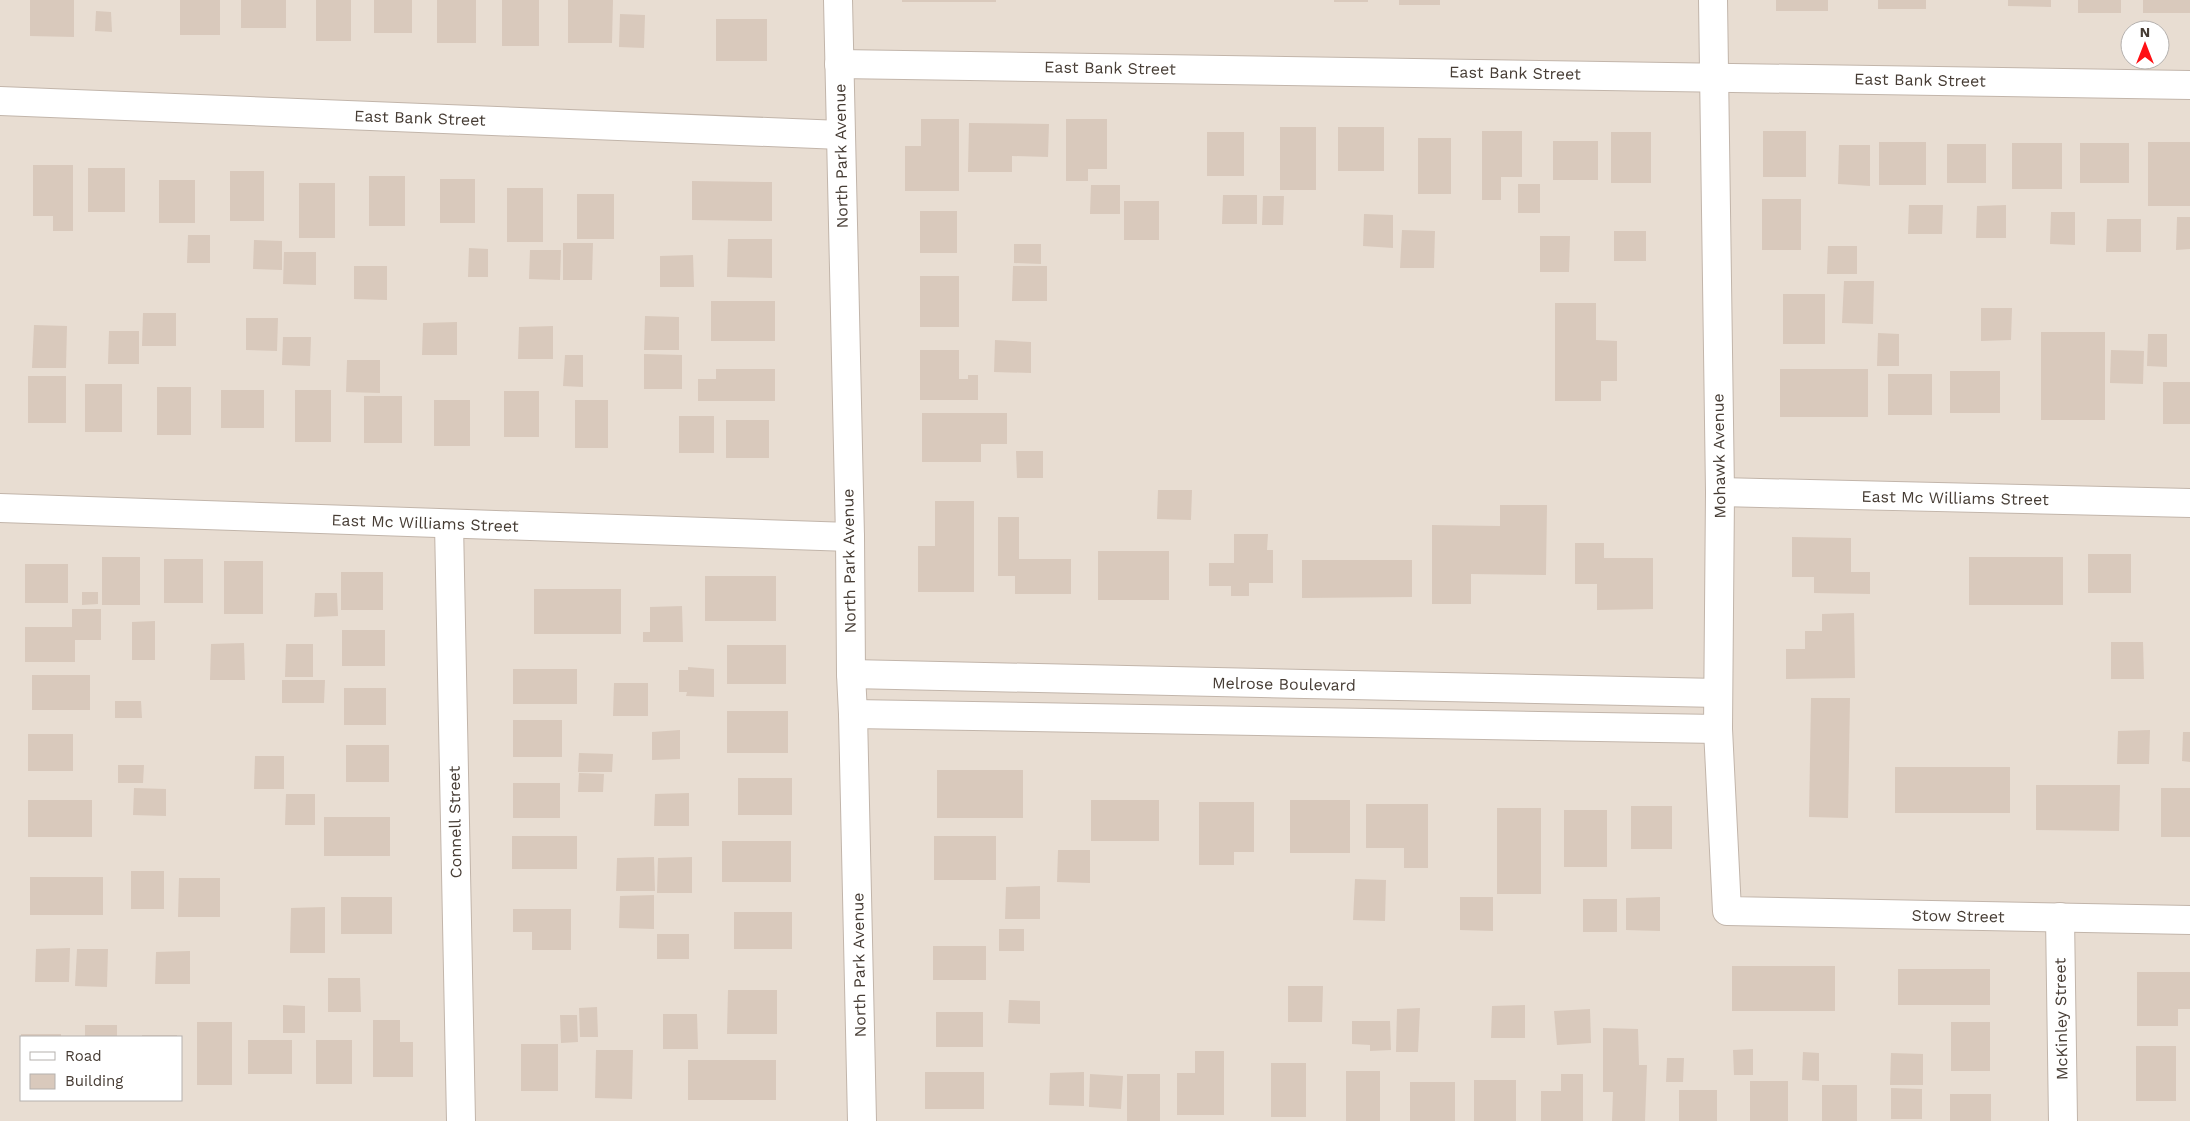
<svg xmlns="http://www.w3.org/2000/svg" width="2190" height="1121" viewBox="0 0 2190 1121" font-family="'Work Sans',sans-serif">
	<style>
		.residential { fill: #e8ddd2; fill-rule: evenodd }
		.building { fill: #d9c9bc }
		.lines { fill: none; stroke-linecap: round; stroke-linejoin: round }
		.street-casing { stroke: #c2b5aa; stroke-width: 30 }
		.street { stroke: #fff; stroke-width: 28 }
		.labels { text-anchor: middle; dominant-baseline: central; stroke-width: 4; stroke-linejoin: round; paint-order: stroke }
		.street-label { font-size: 16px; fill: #463c34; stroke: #fff }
	</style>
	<rect width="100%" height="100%" fill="#f3ece5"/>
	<path class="residential" d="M0 0H2190V1121H0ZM2130 30H2160V60H2130ZM21 1037H181V1100H21Z"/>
	<g class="building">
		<path d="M30 0H74V37L30 36Z"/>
		<rect x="180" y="0" width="40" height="35"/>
		<rect x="241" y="0" width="45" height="28"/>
		<rect x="316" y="0" width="35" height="41"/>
		<rect x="374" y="0" width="38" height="33"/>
		<rect x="437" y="0" width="39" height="43"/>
		<rect x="502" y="0" width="37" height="46"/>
		<path d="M568 0H613L612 43H568Z"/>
		<rect x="902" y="0" width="94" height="2"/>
		<rect x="1334" y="0" width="34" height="2"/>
		<rect x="1399" y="0" width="41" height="5"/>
		<rect x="1776" y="0" width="52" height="11"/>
		<rect x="1878" y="0" width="48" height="9"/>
		<path d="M2008 0H2051V7L2008 6Z"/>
		<rect x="2078" y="0" width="43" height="13"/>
		<rect x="2143" y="0" width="47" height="13"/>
		<path d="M96 11 111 12 112 32 95 31Z"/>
		<path d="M620 14 645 15 644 48 619 47Z"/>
		<rect x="716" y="19" width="51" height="42"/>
		<path d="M921 119H959V191H905V146H921Z"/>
		<path d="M1066 119H1107V169H1088V181H1066Z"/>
		<path d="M969 123 1049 124 1048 157 1012 156V172H968Z"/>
		<rect x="1280" y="127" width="36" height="63"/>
		<rect x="1338" y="127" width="46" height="44"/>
		<path d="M1482 131H1522V177H1501V200H1482Z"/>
		<rect x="1763" y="131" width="43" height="46"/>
		<rect x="1207" y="132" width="37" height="44"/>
		<rect x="1611" y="132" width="40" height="51"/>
		<rect x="1418" y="138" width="33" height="56"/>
		<rect x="1553" y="141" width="45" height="39"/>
		<rect x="1879" y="142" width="47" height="43"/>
		<rect x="2148" y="142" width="42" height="64"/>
		<rect x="2012" y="143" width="50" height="46"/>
		<rect x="2080" y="143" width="49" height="40"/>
		<rect x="1947" y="144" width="39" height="39"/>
		<path d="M1839 145H1870V186L1838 184Z"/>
		<path d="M33 165H73V231H53V216H33Z"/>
		<rect x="88" y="168" width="37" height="44"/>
		<rect x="230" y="171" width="34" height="50"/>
		<rect x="369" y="176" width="36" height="50"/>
		<rect x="440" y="179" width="35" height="44"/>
		<rect x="159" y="180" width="36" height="43"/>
		<path d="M692 181 772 182V221L692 220Z"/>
		<rect x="299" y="183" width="36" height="55"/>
		<rect x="1518" y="184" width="22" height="29"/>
		<path d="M1091 185H1120V214H1090Z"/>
		<rect x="507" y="188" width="36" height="54"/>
		<rect x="577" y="194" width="37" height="45"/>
		<path d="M1223 195H1257V224H1222Z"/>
		<path d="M1263 196H1284L1283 225H1262Z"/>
		<rect x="1762" y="199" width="39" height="51"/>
		<rect x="1124" y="201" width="35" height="39"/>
		<path d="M1909 205H1943L1942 234H1908Z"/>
		<path d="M2006 205V238H1976L1977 206Z"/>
		<rect x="920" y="211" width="37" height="42"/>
		<path d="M2051 212H2075V245L2050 244Z"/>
		<path d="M1364 214 1393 215V248L1363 246Z"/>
		<path d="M2177 217H2190V249L2176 250Z"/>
		<path d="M2107 219H2141V252H2106Z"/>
		<path d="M1402 230 1435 231 1434 268H1400Z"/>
		<rect x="1614" y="231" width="32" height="30"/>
		<path d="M188 235H210V263H187Z"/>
		<path d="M1540 236H1570L1569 272H1540Z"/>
		<path d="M728 239H772V278L727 277Z"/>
		<path d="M254 240 282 241V270L253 269Z"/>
		<path d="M563 243H593L592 280H563Z"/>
		<path d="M1014 244H1041V264L1014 263Z"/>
		<path d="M1828 246H1857V274H1827Z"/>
		<path d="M469 248 488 249V277H468Z"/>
		<path d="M530 250H561L560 280 529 279Z"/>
		<path d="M284 252H316V285L283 284Z"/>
		<path d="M693 255 694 287H660V256Z"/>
		<path d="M354 266H387V300L354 299Z"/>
		<path d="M1013 266H1047V301H1012Z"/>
		<rect x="920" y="276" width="39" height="51"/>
		<path d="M1844 281H1874L1873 324 1842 323Z"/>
		<rect x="1783" y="294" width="42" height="50"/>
		<rect x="711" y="301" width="64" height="40"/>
		<path d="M1555 303H1596V340L1617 341V381H1601V401H1555Z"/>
		<path d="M1981 308H2012L2011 340 1981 341Z"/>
		<path d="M143 313H176V346H142Z"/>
		<path d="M645 316 679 317V350H644Z"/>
		<path d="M246 318H278L277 351 246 350Z"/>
		<path d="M457 322V355H422L423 323Z"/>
		<path d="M34 325 67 326 66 368H32Z"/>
		<path d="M553 326V359H518L519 327Z"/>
		<path d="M109 331H139V364H108Z"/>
		<rect x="2041" y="332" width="64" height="88"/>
		<path d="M1878 333 1899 334V366H1877Z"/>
		<path d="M2148 334H2167V367L2147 366Z"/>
		<path d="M283 337H311L310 366 282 365Z"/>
		<path d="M995 340 1031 342V373L994 372Z"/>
		<path d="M920 350H959V379H968V375H978V400H920Z"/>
		<path d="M2111 350 2144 351 2143 384 2110 383Z"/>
		<path d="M644 354 682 355V389H644Z"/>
		<path d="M565 355H583V387L563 386Z"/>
		<path d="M347 360H380V393L346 392Z"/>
		<path d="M716 369H775V401H698V379H716Z"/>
		<rect x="1780" y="369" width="88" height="48"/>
		<rect x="1950" y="371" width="50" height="42"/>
		<rect x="1888" y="374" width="44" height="41"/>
		<rect x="28" y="376" width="38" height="47"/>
		<rect x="2163" y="382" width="27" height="42"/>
		<rect x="85" y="384" width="37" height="48"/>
		<rect x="157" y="387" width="34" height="48"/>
		<rect x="221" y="390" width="43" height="38"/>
		<rect x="295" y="390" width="36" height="52"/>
		<rect x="504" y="391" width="35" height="46"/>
		<rect x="364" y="396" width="38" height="47"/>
		<rect x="434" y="400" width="36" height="46"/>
		<rect x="575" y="400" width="33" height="48"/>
		<path d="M922 413H1007V444H981V462H922Z"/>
		<rect x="679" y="416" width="35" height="37"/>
		<rect x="726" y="420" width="43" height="38"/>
		<path d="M1016 451H1043V478H1017Z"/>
		<path d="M1158 490H1192L1191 520 1157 519Z"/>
		<path d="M935 501H974V592H918V546H935Z"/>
		<path d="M1500 505H1547L1546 575 1471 574V604H1432V525L1500 526Z"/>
		<path d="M998 517H1019V559H1071V594H1015V576H998Z"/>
		<path d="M1234 534H1268L1267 550H1273V583H1249V596H1231V586H1209V563H1234Z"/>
		<path d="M1792 537 1851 538V572H1870V594L1814 593V577H1792Z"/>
		<path d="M1575 543H1604V558H1653V609L1597 610V584H1575Z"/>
		<rect x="1098" y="551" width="71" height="49"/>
		<rect x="2088" y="554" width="43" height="39"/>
		<rect x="102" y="557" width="38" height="48"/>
		<rect x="1969" y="557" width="94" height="48"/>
		<rect x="164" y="559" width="39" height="44"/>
		<path d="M1302 560H1412V597L1302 598Z"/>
		<rect x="224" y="561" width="39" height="53"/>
		<rect x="25" y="564" width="43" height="39"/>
		<rect x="341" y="572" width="42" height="38"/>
		<rect x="705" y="576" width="71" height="45"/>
		<rect x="534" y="589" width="87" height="45"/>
		<path d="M82 592H98V604L82 605Z"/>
		<path d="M315 593H337L338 616 314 617Z"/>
		<path d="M682 606 683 642H643V632H650V607Z"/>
		<path d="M72 609H101V640H75V662H25V627H72Z"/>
		<path d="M1854 613 1855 678 1786 679V649H1805V631H1822V614Z"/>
		<path d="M155 621V660H132V622Z"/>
		<rect x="342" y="630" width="43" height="36"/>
		<path d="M2111 642H2143L2144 679H2111Z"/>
		<path d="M244 643 245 680H210L211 644Z"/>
		<path d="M286 644H313V677H285Z"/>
		<rect x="727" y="645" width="59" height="39"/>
		<path d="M688 667 714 669V697L686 696 687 692H679V670H688Z"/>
		<rect x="513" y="669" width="64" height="35"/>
		<rect x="32" y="675" width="58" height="35"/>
		<path d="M282 680H325L324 703H282Z"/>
		<path d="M614 683H648V716H613Z"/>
		<rect x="344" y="688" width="42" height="37"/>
		<path d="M1811 698H1850L1848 818 1809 817Z"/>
		<path d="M115 701H141L142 718H115Z"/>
		<rect x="727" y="711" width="61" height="42"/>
		<rect x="513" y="720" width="49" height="37"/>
		<path d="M680 730V759L652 760V732Z"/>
		<path d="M2150 730 2149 764H2117L2118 731Z"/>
		<path d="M2183 732H2190V762L2182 761Z"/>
		<rect x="28" y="734" width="45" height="37"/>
		<rect x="346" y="745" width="43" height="37"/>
		<path d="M579 753 613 754 612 772H578Z"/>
		<path d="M255 756H284V789H254Z"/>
		<path d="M118 765H144L143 783H118Z"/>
		<rect x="1895" y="767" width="115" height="46"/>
		<rect x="937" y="770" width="86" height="48"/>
		<path d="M579 773 604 774 603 792H578Z"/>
		<rect x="738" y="778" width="54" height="37"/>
		<rect x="513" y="783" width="47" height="35"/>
		<path d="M2036 785H2120L2119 831 2036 830Z"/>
		<path d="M134 788 166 789V816L133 815Z"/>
		<rect x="2161" y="788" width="29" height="49"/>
		<path d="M689 793V826H654L655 794Z"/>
		<path d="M286 794H315V825H285Z"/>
		<rect x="28" y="800" width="64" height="37"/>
		<rect x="1091" y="800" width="68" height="41"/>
		<rect x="1290" y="800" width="60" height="53"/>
		<path d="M1199 802H1254V852H1234V865H1199Z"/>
		<path d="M1366 804H1428V868H1404V848H1366Z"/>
		<rect x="1631" y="806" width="41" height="43"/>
		<rect x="1497" y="808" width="44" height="86"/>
		<rect x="1564" y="810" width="43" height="57"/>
		<rect x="324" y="817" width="66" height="39"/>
		<rect x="512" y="836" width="65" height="33"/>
		<rect x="934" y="836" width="62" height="44"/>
		<rect x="722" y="841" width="69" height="41"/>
		<path d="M1058 850H1090V883L1057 882Z"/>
		<path d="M654 857 655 891H616L617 858Z"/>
		<path d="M692 857V893H657L658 858Z"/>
		<rect x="131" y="871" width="33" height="38"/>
		<rect x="30" y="877" width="73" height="38"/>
		<path d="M179 878H220V917H178Z"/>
		<path d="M1355 879 1386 880 1385 921 1353 920Z"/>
		<path d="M1040 886V919H1005L1006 887Z"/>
		<path d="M654 895V929L619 928 620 896Z"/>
		<rect x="341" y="897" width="51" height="37"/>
		<path d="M1460 897H1493V931L1460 930Z"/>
		<path d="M1660 897V931L1626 930V898Z"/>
		<rect x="1583" y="899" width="34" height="33"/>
		<path d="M325 907V953H290L291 908Z"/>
		<path d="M513 909H571V950H532V932H513Z"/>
		<rect x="734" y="912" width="58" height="37"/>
		<rect x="999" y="929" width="25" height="22"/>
		<rect x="657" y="934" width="32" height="25"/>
		<rect x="933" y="946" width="53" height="34"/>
		<path d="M70 948 69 982H35L36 949Z"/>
		<path d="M77 949H108L107 987 75 986Z"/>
		<path d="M190 951V984H155L156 952Z"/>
		<rect x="1732" y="966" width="103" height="45"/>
		<rect x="1898" y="969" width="92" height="36"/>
		<path d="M2137 972H2190V1009H2178V1026H2137Z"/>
		<path d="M328 978H360L361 1012H328Z"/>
		<path d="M1288 986H1323L1322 1022H1288Z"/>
		<path d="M728 990H777V1034H727Z"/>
		<path d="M1009 1000 1040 1001V1024L1008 1023Z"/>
		<path d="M283 1005 305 1006V1033H283Z"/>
		<path d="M1525 1005V1038H1491L1492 1006Z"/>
		<path d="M597 1007 598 1037H580L579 1008Z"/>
		<path d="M1420 1008 1418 1052H1396L1397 1009Z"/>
		<path d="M1590 1009 1591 1043 1557 1045 1554 1011Z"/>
		<rect x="936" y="1012" width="47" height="35"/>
		<path d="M663 1014H697L698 1049H663Z"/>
		<path d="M560 1015H577L578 1042 561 1043Z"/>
		<path d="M373 1020H400V1042H413V1077H373Z"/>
		<path d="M1352 1021H1390L1391 1050 1370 1051V1045L1352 1044Z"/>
		<rect x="197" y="1022" width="35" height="63"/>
		<rect x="1951" y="1022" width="39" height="49"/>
		<rect x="85" y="1025" width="32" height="12"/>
		<path d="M1603 1028 1638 1029 1639 1065H1647L1645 1121H1612L1613 1092H1603Z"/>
		<rect x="21" y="1034" width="40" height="3"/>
		<rect x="142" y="1035" width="35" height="2"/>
		<rect x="248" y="1040" width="44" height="34"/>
		<rect x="316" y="1040" width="36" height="44"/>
		<rect x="521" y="1044" width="37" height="47"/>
		<rect x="2136" y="1046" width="40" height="55"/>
		<path d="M1753 1049V1075H1734L1733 1050Z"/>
		<path d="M596 1050H633L632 1099 595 1098Z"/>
		<path d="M1195 1051H1224V1115H1177V1073H1195Z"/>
		<path d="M1803 1052 1819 1053V1081L1802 1080Z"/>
		<path d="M1891 1053 1923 1054V1085H1890Z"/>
		<path d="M1667 1058H1684L1683 1082H1666Z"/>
		<rect x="688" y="1060" width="88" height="40"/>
		<rect x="1271" y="1063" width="35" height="54"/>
		<rect x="1346" y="1071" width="34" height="50"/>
		<rect x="925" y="1072" width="59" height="37"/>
		<path d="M1084 1072V1106L1049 1105 1050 1073Z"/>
		<path d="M1090 1074 1123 1076 1121 1109 1089 1107Z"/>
		<rect x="1127" y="1074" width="33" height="47"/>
		<path d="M1561 1074H1583V1121H1541V1091H1561Z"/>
		<rect x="1474" y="1080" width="42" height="41"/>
		<rect x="1750" y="1081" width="38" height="40"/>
		<rect x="1410" y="1082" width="45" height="39"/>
		<rect x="1822" y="1085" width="35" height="36"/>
		<path d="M1891 1088 1922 1089V1119H1891Z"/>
		<rect x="1679" y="1090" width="38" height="31"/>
		<rect x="1950" y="1094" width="41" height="27"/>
	</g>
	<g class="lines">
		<defs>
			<g id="street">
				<path d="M838 0 850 537 851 674 853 714 862 1121"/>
				<path d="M1713 0 1720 492 1718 729 1727 911 2190 920"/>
				<path d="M839 64 2190 85"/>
				<path d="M0 101 841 135"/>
				<path d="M1720 492 2190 503"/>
				<path d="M0 508 850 537"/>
				<path d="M449 524 461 1121"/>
				<path d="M851 674 1718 693"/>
				<path d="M853 714 1718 729"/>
				<path d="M2060 917 2063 1121"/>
			</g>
		</defs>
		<use href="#street" class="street-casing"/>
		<use href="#street" class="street"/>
	</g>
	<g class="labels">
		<g class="street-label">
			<text transform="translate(1110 68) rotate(1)">East Bank Street</text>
			<text transform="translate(1515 73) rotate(1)">East Bank Street</text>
			<text transform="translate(1920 80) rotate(1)">East Bank Street</text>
			<text transform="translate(420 118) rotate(2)">East Bank Street</text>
			<text transform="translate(841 156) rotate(-91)">North Park Avenue</text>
			<text transform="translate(1719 456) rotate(-91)">Mohawk Avenue</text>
			<text transform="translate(1955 498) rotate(1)">East Mc Williams Street</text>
			<text transform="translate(425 523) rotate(2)">East Mc Williams Street</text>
			<text transform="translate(849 561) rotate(-91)">North Park Avenue</text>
			<text transform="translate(1284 684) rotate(1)">Melrose Boulevard</text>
			<text transform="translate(455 822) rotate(-91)">Connell Street</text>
			<text transform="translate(1958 916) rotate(1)">Stow Street</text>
			<text transform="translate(859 965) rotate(-91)">North Park Avenue</text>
			<text transform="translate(2061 1019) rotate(-91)">McKinley Street</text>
		</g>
	</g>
	<rect x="20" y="1036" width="162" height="65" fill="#ffffff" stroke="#b5b1ae"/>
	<rect x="30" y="1052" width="25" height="8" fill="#ffffff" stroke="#b5b1ae"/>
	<text x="65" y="1061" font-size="15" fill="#463c34">Road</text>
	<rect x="30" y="1074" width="25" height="15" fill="#d9c9bc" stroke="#b5b1ae"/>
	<text x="65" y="1086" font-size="15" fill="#463c34">Building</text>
	<g transform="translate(2145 45)"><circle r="24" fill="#ffffff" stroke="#b5b1ae"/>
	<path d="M0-4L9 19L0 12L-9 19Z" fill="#ff1014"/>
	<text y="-8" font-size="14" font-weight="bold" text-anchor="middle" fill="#463c34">N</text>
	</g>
</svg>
